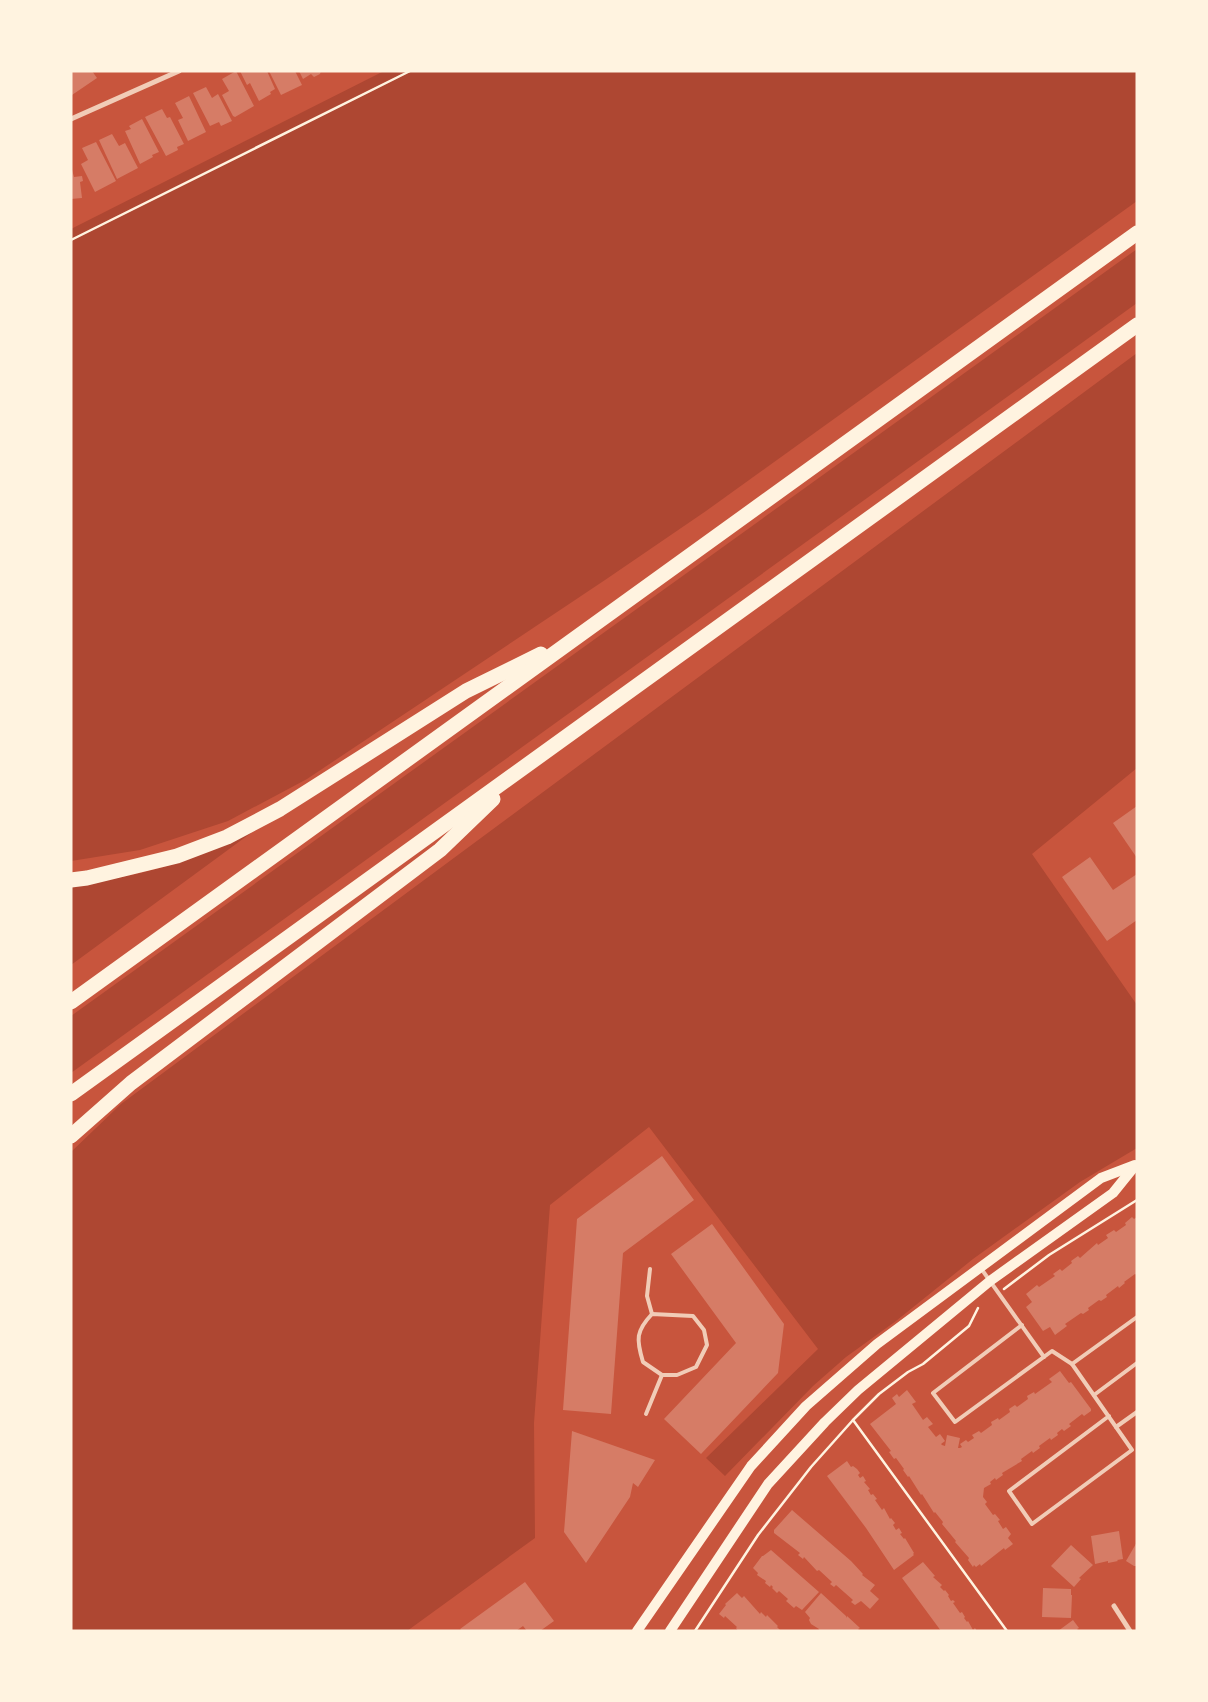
<svg xmlns="http://www.w3.org/2000/svg" width="1208" height="1702" viewBox="0 0 1208 1702" font-family="'Open Sans',sans-serif">
	<style>
		.green { fill: #ae4732 }
		.building { fill: #d67c66 }
		.lines { fill: none; stroke-linecap: round; stroke-linejoin: round }
		.path { stroke: #fff3e0; stroke-width: 2.5 }
		.service { stroke: #f1ccb7; stroke-width: 4 }
		.minor { stroke: #f1ccb7; stroke-width: 5 }
		.secondary { stroke: #fff3e0; stroke-width: 10 }
		.motorway { stroke: #fff3e0; stroke-width: 15 }
	</style>
	<rect width="100%" height="100%" fill="#c8553d"/>
	<g class="green">
		<path d="M384 71H1137V201L706 511 605 580 307 779 228 821 140 850 71 861V229Z"/>
		<path d="M1137 249V303L71 1073V1016Z"/>
		<path d="M1137 353V768L1032 854 1137 1005V1148L1080 1182 973 1259 896 1321 846 1357 813 1386 725 1476 706 1458 818 1349 649 1127 550 1205 534 1423 535 1538 407 1631H71V1152L121 1104Z"/>
		<path d="M250 831 251 833 71 965V884C133 879 196 861 250 831Z"/>
	</g>
	<g class="building">
		<path d="M71 71H92L97 78 72 95Z"/>
		<path d="M236 71 254 106 235 117 233 116 222 95 229 91 222 79Z"/>
		<path d="M240 71H267L275 89 270 92 271 94 259 101 250 83 247 85Z"/>
		<path d="M269 71H295L302 85 281 95Z"/>
		<path d="M299 71H321L320 74 314 77 311 74 303 79Z"/>
		<path d="M206 87 212 98 218 94 232 121 221 126 219 122 210 126 193 93Z"/>
		<path d="M189 96 206 132 188 141 178 120 183 118 175 103Z"/>
		<path d="M162 109 167 118 170 117 184 144 177 147 178 150 166 156 145 117Z"/>
		<path d="M142 119 159 152 152 155 153 157 140 164 125 131 131 129 129 126Z"/>
		<path d="M112 134 119 146 125 143 138 168 117 179 99 140Z"/>
		<path d="M96 142 116 181 95 192 81 164 88 160 82 148Z"/>
		<path d="M71 166 74 177 82 176 83 181 80 182 82 198 71 199Z"/>
		<path d="M1137 806V858L1113 823Z"/>
		<path d="M1090 857 1113 890 1137 874V920L1107 941 1062 877Z"/>
		<path d="M662 1156 694 1200 623 1253 611 1414 563 1410 577 1219Z"/>
		<path d="M1132 1217 1134 1219 1137 1217V1275L1135 1274 1124 1282 1125 1283 1119 1288 1118 1286 1106 1295 1107 1297 1101 1301 1099 1300 1088 1308 1089 1310 1083 1314 1081 1313 1065 1324 1067 1326 1055 1335 1050 1327 1043 1331 1026 1307 1032 1302 1026 1294 1037 1285 1039 1287 1055 1276 1053 1274 1060 1269 1062 1271 1072 1263 1071 1261 1078 1256 1080 1258 1097 1243 1098 1245 1108 1238 1106 1235 1114 1230 1116 1232 1126 1225 1125 1223Z"/>
		<path d="M712 1224 784 1324 778 1373 701 1454 664 1419 736 1343 671 1254Z"/>
		<path d="M1060 1371 1069 1383 1071 1382 1091 1409V1411L1084 1416 1082 1414 1069 1424 1071 1426 1064 1431 1062 1429 1057 1433 1058 1435 1051 1440 1050 1438 1039 1446 1040 1448 1033 1453 1032 1451 1021 1459 1022 1461 1002 1473 1003 1475 996 1480 995 1478 990 1482 991 1484 984 1488 983 1497 987 1502 985 1504 993 1515 995 1514 1000 1520 998 1521 1003 1529 1006 1527 1011 1534 1008 1538 1013 1544 1005 1550 1004 1548 981 1566 980 1564 976 1567 974 1565 973 1567 968 1560 969 1558 955 1542 956 1541 942 1524 943 1522 935 1512 934 1513 922 1494 921 1495 909 1476 908 1477 903 1470 904 1469 896 1458 894 1459 889 1452 891 1451 870 1424 896 1404 892 1398 897 1394 899 1397 907 1390 916 1402 912 1404 923 1420 927 1417 933 1424 928 1427 936 1437 940 1434 945 1441 941 1444 942 1445 945 1446 947 1435 960 1438 958 1448H960L962 1447 960 1444 966 1440 968 1442 974 1438 972 1435 979 1431 981 1433 992 1425 991 1422 998 1418 999 1420 1010 1412 1009 1409 1015 1405 1017 1407 1028 1399 1027 1396 1034 1392 1035 1394 1052 1382 1049 1379Z"/>
		<path d="M572 1431 655 1460 638 1487 633 1483 630 1497 586 1563 564 1532Z"/>
		<path d="M847 1461 851 1467 853 1466 857 1469 860 1473 858 1475 860 1478 863 1476 866 1481 864 1482 870 1489 868 1490 871 1495 873 1494 877 1499 875 1500 882 1510 884 1508 890 1519 891 1518 895 1523 893 1525 896 1530 899 1528 902 1533 900 1534 904 1539 905 1538 914 1553 913 1554 914 1555 894 1570 866 1528 827 1476Z"/>
		<path d="M792 1510 851 1561 863 1574 862 1575 875 1585 870 1591 879 1599 870 1609 861 1601 855 1605 851 1602 853 1600 836 1585 834 1587 830 1584 832 1582 819 1570 817 1571 804 1557 803 1559 798 1555 800 1553 774 1533V1530Z"/>
		<path d="M1119 1531 1123 1559 1117 1560 1118 1561 1108 1563V1561L1095 1564 1091 1536Z"/>
		<path d="M1137 1542V1566H1134L1126 1561Z"/>
		<path d="M1071 1545 1093 1565 1079 1578 1081 1579 1074 1587 1051 1566Z"/>
		<path d="M771 1550 819 1592 802 1610 796 1606 794 1608 786 1601 788 1599 779 1591 777 1593 772 1588 773 1587 771 1585 770 1587 765 1583 766 1581 757 1575 758 1573 753 1568 762 1556H763Z"/>
		<path d="M923 1562 935 1576 933 1577 942 1585 940 1587 944 1591 945 1590 949 1595 948 1596 951 1601 953 1600 955 1602 953 1603 960 1613 962 1612 965 1617 964 1618 967 1622 968 1621 973 1630 975 1628 977 1631H941L902 1578Z"/>
		<path d="M525 1582 554 1621 540 1631H527L523 1626 516 1631H462L460 1629Z"/>
		<path d="M1043 1588 1071 1589V1595H1072L1071 1618 1042 1617Z"/>
		<path d="M737 1593 742 1598 744 1596 760 1614 761 1612 766 1617 767 1615 778 1626 777 1627 781 1631H738L736 1628 737 1627 725 1616 724 1618 719 1614 726 1605 725 1604Z"/>
		<path d="M821 1593 846 1616V1618L847 1616 860 1628 858 1629 860 1631H818L819 1629 811 1624 809 1620 810 1618 805 1612Z"/>
		<path d="M1073 1620 1079 1628 1077 1629 1079 1631H1058Z"/>
	</g>
	<g class="lines">
		<g class="path">
			<path d="M71 240 410 71"/>
			<path d="M1004 1289 1049 1255 1137 1200"/>
			<path d="M853 1420 1007 1631"/>
			<path d="M695 1631 758 1535 811 1467 853 1420 879 1394 908 1372 923 1364 969 1326 978 1308"/>
		</g>
		<g class="service">
			<path d="M980 1267 1044 1357"/>
			<path d="M650 1269 647 1296 652 1314"/>
			<path d="M652 1314 693 1316 704 1330 707 1345 696 1367 677 1375H662L643 1362C636 1339 636 1331 652 1314Z"/>
			<path d="M1022 1325 933 1393 955 1422 1052 1351 1072 1364 1132 1450 1032 1524 1009 1491 1109 1416"/>
			<path d="M1072 1364 1137 1317"/>
			<path d="M1094 1395 1137 1363"/>
			<path d="M646 1414 662 1375"/>
			<path d="M1116 1427 1137 1412"/>
		</g>
		<g class="minor">
			<path d="M71 119 179 71"/>
			<path d="M1114 1606 1130 1631"/>
		</g>
		<g class="secondary">
			<path d="M637 1631 751 1466 806 1406 877 1344 1101 1178 1135 1165"/>
			<path d="M670 1631 768 1484 825 1422 858 1390 990 1281 1113 1193 1134 1167"/>
		</g>
		<g class="motorway">
			<path d="M71 880 87 878 177 856 227 837 280 809 466 691 541 654"/>
			<path d="M71 1002 1137 233"/>
			<path d="M71 1094 1137 325"/>
			<path d="M71 1136 131 1083 440 850 493 799"/>
		</g>
	</g>
	<rect width="1208" height="1702" fill="none" stroke="#fff3e0" stroke-width="145"/>
</svg>
